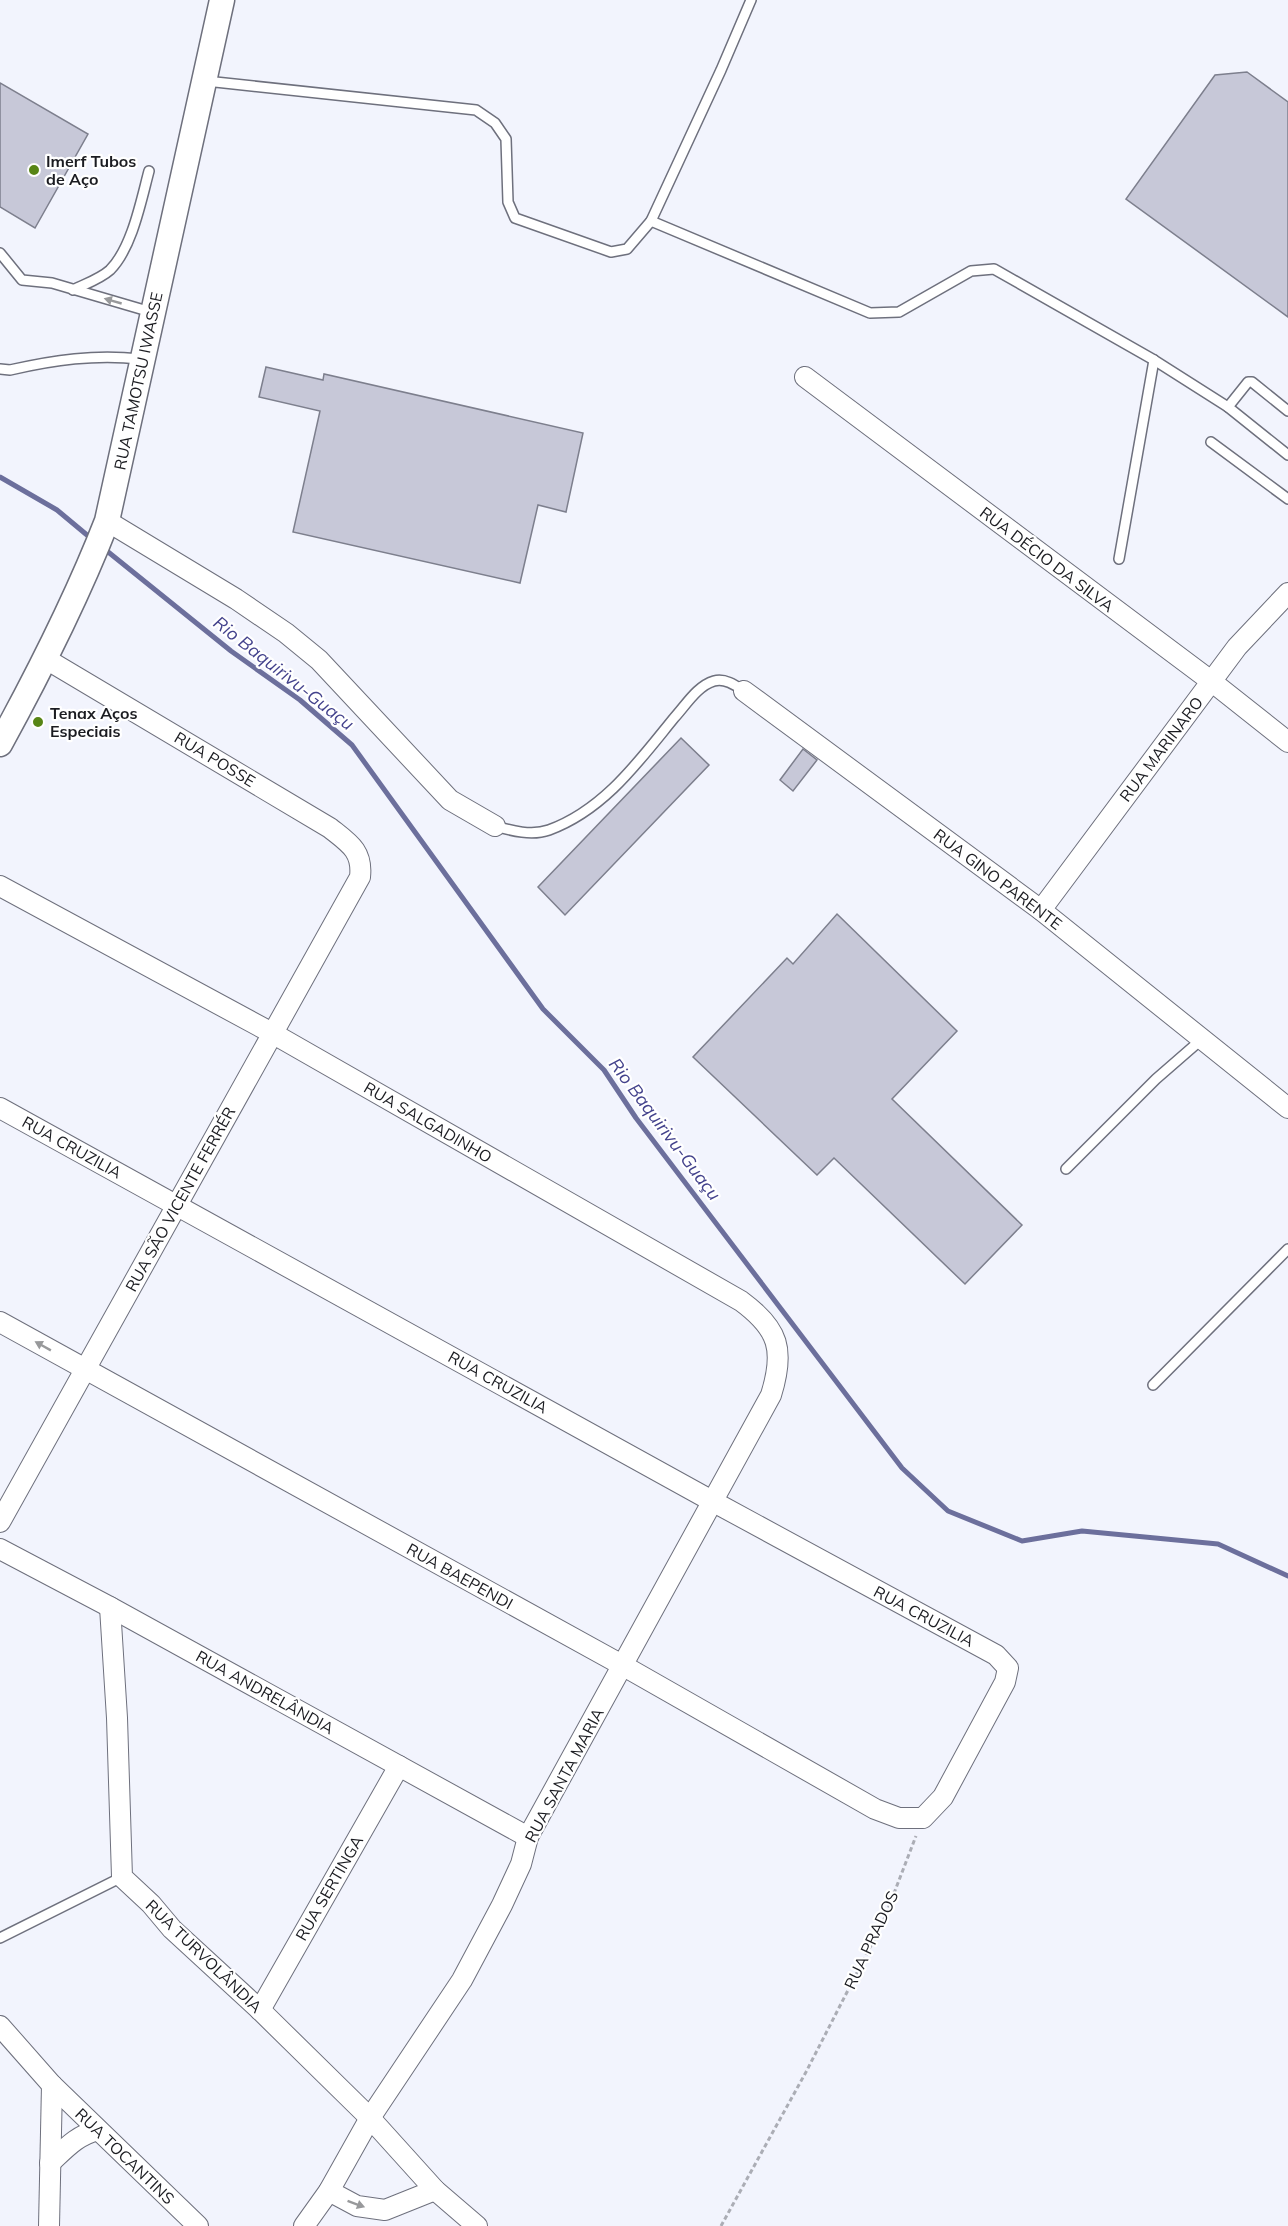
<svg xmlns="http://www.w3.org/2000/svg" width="1288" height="2226" viewBox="0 0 1288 2226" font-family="Mulish,sans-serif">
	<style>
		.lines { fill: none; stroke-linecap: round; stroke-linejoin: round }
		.stream { stroke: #6c6f9c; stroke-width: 5 }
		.building { fill: #c7c8d8; stroke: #7d7f8d; stroke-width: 1.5 }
		.service-casing { stroke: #6e707d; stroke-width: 12 }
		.minor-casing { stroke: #6e707d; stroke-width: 22 }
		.tertiary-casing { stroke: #6e707d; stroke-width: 27 }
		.path { stroke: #abadb5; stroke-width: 3; stroke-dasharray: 4.5 3; stroke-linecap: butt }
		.service { stroke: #fff; stroke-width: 9 }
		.minor { stroke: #fff; stroke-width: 20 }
		.tertiary { stroke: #fff; stroke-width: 24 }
		.oneway { fill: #98999b }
		.poi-dot { fill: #578516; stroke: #fff; stroke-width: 2 }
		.labels { text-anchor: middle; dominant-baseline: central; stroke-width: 4.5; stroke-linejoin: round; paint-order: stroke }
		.poi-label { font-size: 16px; font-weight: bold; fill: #1b1c21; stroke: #fff; text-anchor: start }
		.street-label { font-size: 16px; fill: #1b1c21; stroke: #fff }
		.water-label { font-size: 18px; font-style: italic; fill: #43428c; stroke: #fff }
	</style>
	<rect width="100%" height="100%" fill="#f2f4fd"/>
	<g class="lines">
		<g class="stream">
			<path d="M0 477 57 510 93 540"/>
			<path d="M102 547 231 651 300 700 352 745 543 1009 604 1070 636 1118 902 1468 948 1511 1022 1541 1082 1531 1218 1544 1288 1576"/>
		</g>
	</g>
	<g class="building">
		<path d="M1247 72 1288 102V317L1126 199 1215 75Z"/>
		<path d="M0 83 88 134 35 228 0 207Z"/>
		<path d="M266 367 323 380 324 374 583 433 566 512 538 505 520 583 293 532 320 411 259 397Z"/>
		<path d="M681 738 709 765 565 915 538 887Z"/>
		<path d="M803 749 817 760 793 791 780 780Z"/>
		<path d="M837 914 957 1031 892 1099 1022 1225 965 1284 834 1158 817 1175 693 1057 787 958 793 964Z"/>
	</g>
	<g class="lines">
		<defs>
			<g id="service">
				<path d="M751 0 721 70 651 221 870 313 899 312 971 271 994 269 1154 360 1228 407 1288 455"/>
				<path d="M206 81 476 110 495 123 506 139 508 202 515 218 611 252 627 249 651 221"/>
				<path d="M0 253 22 280 52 283 151 312"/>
				<path d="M73 290C85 284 100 279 110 270 132 248 141 201 149 171"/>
				<path d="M0 369 10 370C54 360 95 354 140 359"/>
				<path d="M1228 407 1248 382H1252L1288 411"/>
				<path d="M1211 442 1288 499"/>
				<path d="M1119 559 1154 360"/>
				<path d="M495 826C512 831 532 836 549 830 604 810 639 761 674 718 686 705 697 686 714 681 725 678 735 685 744 691"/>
				<path d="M1066 1169 1156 1079 1202 1039"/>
				<path d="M1153 1385 1288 1249"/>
				<path d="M0 1938 122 1877"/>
			</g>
			<g id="minor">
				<path d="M805 377 1211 681 1288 742"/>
				<path d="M107 521 236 599 286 633 319 660 450 800 495 826"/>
				<path d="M744 691 1041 910 1288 1108"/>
				<path d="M0 886 272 1033 741 1301C779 1329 785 1350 771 1395L528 1837 521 1864 502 1905 462 1980 370 2118 329 2191 304 2226"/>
				<path d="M1041 910 1237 647 1288 593"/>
				<path d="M0 1108 712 1501 996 1655 1008 1668 1005 1682 943 1797 923 1818H899L875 1809 622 1665 0 1322"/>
				<path d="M0 1522 360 877C363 851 349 843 330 828L46 659"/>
				<path d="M0 1549 110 1607 528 1837"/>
				<path d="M110 1607 117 1718 122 1877 151 1904 172 1929 260 2010 370 2118 435 2190 477 2226"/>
				<path d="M260 2010 399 1766"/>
				<path d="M0 2026 52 2085 198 2226"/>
				<path d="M50 2163C65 2149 77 2135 98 2130"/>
				<path d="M329 2191 357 2206 385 2210 435 2190"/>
				<path d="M49 2226 52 2085"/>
			</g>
			<path id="tertiary" d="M0 744C40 671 77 598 107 521L222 0"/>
		</defs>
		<use href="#service" class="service-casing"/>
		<use href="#minor" class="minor-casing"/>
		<use href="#tertiary" class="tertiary-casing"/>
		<path class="path" d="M721 2226 806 2072 883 1922 916 1836"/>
		<use href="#service" class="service"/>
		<use href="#minor" class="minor"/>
		<use href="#tertiary" class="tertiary"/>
	</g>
	<defs><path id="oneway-solid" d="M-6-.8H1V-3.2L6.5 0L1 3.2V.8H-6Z" transform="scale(1.5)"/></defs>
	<g class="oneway">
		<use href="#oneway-solid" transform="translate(113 301) rotate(-164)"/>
		<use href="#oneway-solid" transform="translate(43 1346) rotate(-151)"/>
		<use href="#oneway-solid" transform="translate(356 2204) rotate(20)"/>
	</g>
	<g class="poi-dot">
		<circle cx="34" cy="170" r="6"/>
		<circle cx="38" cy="722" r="6"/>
	</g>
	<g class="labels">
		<g class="poi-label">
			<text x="46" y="161">Imerf Tubos<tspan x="46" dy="18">de Aço</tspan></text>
			<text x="50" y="713">Tenax Aços<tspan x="50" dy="18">Especiais</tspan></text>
		</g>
		<g class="street-label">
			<text transform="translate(138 381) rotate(-78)">RUA TAMOTSU IWASSE</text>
			<text transform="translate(1047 559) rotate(37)">RUA DÉCIO DA SILVA</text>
			<text transform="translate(1161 749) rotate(-53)">RUA MARINARO</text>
			<text transform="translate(215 759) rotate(31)">RUA POSSE</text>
			<text transform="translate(998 879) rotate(37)">RUA GINO PARENTE</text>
			<text transform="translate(428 1122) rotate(30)">RUA SALGADINHO</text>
			<text transform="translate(72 1147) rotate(29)">RUA CRUZILIA</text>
			<text transform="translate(180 1199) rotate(-61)">RUA SÃO VICENTE FERRÉR</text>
			<text transform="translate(498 1382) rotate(29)">RUA CRUZILIA</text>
			<text transform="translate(460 1576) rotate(29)">RUA BAEPENDI</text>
			<text transform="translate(924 1616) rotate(28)">RUA CRUZILIA</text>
			<text transform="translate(265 1692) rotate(29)">RUA ANDRELÂNDIA</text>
			<text transform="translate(564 1775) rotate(-62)">RUA SANTA MARIA</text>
			<text transform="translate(329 1888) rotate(-60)">RUA SERTINGA</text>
			<text transform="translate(871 1940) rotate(-65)">RUA PRADOS</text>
			<text transform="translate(204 1956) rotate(44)">RUA TURVOLÂNDIA</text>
			<text transform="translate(125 2156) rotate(44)">RUA TOCANTINS</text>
		</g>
		<g class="water-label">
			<text transform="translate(284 673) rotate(38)">Rio Baquirivu-Guaçu</text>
			<text transform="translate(665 1129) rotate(53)">Rio Baquirivu-Guaçu</text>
		</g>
	</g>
</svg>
